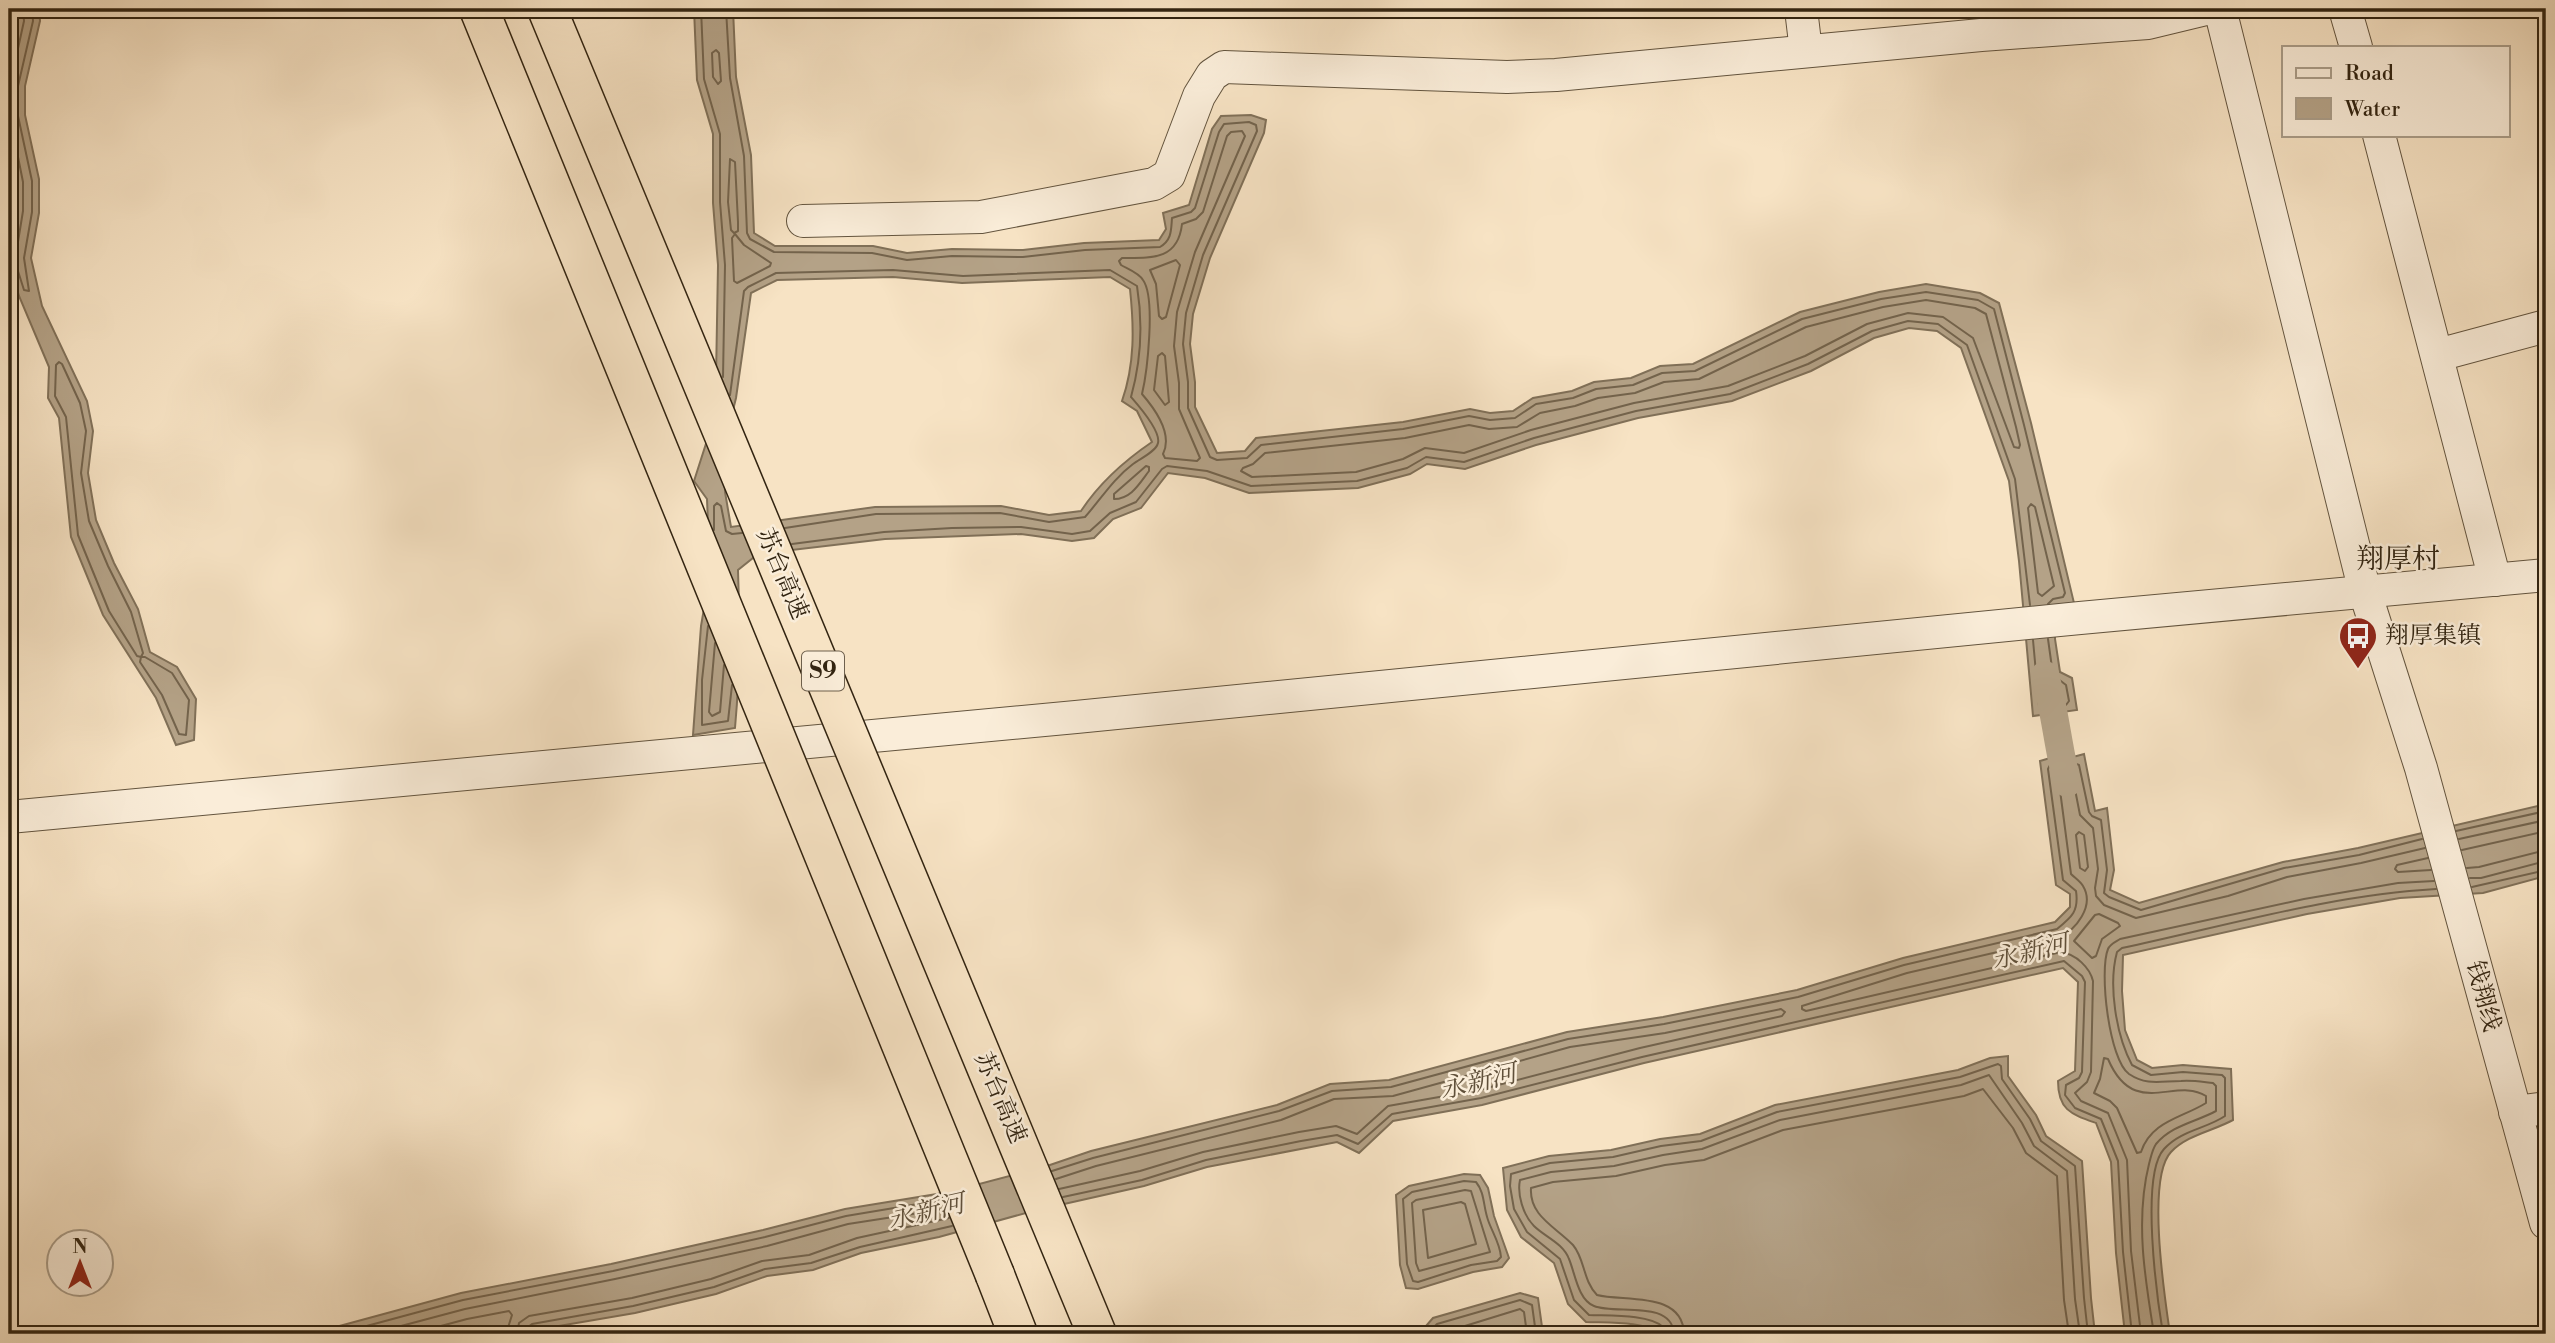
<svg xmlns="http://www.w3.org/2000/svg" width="2555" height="1343" viewBox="0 0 2555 1343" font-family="'Libre Bodoni','Noto Serif SC',serif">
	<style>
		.water { fill: #b4a287; stroke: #807058; stroke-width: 2; fill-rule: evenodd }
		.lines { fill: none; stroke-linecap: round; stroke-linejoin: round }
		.shore { stroke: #73634c; stroke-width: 2 }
		.canal { stroke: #b4a287; stroke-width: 28 }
		.minor-casing { stroke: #63543e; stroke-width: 34 }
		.highway-casing { stroke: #322411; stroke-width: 41 }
		.minor { stroke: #faedd9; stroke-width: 32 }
		.highway { stroke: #f7e3c4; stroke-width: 38 }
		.highway-bridge-casing { stroke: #322411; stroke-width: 41; stroke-linecap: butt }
		.highway-bridge { stroke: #f7e3c4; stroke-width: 38 }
		.labels { text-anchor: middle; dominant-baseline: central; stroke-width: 5; stroke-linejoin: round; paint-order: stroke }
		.shield { fill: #faedd9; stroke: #6e604d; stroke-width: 2 }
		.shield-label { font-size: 23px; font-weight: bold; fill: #322411 }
		.street-label { font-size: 24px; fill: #322411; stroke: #faedd9 }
		.poi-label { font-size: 24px; fill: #322411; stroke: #faedd9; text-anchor: start }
		.water-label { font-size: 26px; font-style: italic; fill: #60503a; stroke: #faedd9 }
		.quarter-label { font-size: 28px; fill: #322411; stroke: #faedd9 }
	</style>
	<rect width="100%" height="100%" fill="#f7e3c4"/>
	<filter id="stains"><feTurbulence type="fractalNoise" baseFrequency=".00286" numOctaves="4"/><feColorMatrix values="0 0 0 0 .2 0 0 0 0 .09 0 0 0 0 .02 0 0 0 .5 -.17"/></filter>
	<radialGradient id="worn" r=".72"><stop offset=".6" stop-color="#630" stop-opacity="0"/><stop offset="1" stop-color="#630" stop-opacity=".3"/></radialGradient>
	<g class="water">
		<path d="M9 9H39L40 21 25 86V115L39 179V213L31 258 42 306 87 401 93 431 88 473 96 520 114 563 138 609 150 652 177 667 196 699 194 740 176 745 156 698 103 615 71 537 59 418 48 398 49 367 19 296 9 261Z"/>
		<path d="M694 9H733L736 77 751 155 754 233 775 246H873L907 253 952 249 1023 250 1084 243 1159 240 1166 229 1163 213 1189 205 1212 129 1221 116 1251 115 1266 120 1264 133 1210 258 1193 314 1190 344 1195 382V407L1217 453 1245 451 1256 438 1403 422 1470 409 1490 413 1513 411 1533 398 1572 391 1594 382 1631 378 1660 366 1693 364 1800 312 1879 292 1926 284 1980 293 1999 303 2031 423 2074 603 2055 605V639L2060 672 2072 678 2077 710 2033 716 2019 561 2009 481 1961 348 1937 331 1909 328 1874 338 1811 371 1732 401 1638 418 1536 445 1465 469 1427 464 1410 474 1358 488 1249 493 1205 478 1168 473 1141 508 1113 519 1094 538 1072 541 1021 534 885 539 758 554 738 570C740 623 740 675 735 728L693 735 701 626 710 573 707 499 694 481 711 428 716 378 718 265 713 203V134L697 80ZM893 277 962 283 1110 277 1130 289C1134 327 1135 364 1122 401L1137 411 1152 442C1124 461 1100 482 1081 511L1049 515 1001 506 875 507 731 527 725 492 724 446 736 398 751 293 777 280Z"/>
		<path d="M2058 746H2068L2073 757 2084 754 2095 811 2107 808 2114 870 2110 890 2139 903 2283 862 2358 848 2546 804V876L2483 893 2400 898 2307 914 2123 955 2122 991 2125 1030 2137 1060 2152 1068 2183 1065 2231 1069 2233 1120C2213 1131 2187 1135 2171 1152 2146 1178 2165 1299 2170 1334H2125L2116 1253 2111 1162 2096 1123C2071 1114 2058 1110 2058 1081L2075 1071 2078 982 2063 968 1644 1063 1482 1105 1393 1121 1359 1153 1337 1142 1207 1167 1144 1186 1033 1211 939 1237 861 1253 813 1270 767 1276 716 1294 635 1313 512 1334H310L461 1293 611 1264 763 1230 845 1209 949 1192 1047 1166 1091 1151 1277 1105 1330 1084 1389 1080 1567 1032 1663 1017 1797 990 1903 958 2055 922 2070 907V894L2056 885 2040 761 2057 756Z"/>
		<path d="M2008 1056V1076L2036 1115 2046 1136 2082 1161 2091 1298 2095 1334H1661C1646 1321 1606 1323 1586 1322L1568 1304 1554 1263 1521 1237 1507 1210 1503 1168 1549 1156 1611 1150 1660 1139 1700 1134 1775 1105 1958 1070 1990 1058Z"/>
		<path d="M1464 1174 1480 1175 1488 1188 1494 1216 1509 1258 1502 1267 1473 1272 1418 1289 1406 1288 1400 1265 1396 1195 1409 1186Z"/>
		<path d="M1520 1293 1538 1298 1543 1334H1419L1433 1318Z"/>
	</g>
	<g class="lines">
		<g class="shore">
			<path d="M701 9 704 79 720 134V202L725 265 723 377"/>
			<path d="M726 9 730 78 744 156 747 233 750 239 774 252 872 253 907 260 952 256 1023 257 1085 250 1160 247C1172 240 1171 230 1172 218L1191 212 1195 208 1219 132 1224 124 1249 122 1256 125 1257 131 1203 255 1186 313 1183 344 1188 382V408L1210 457 1217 460 1247 458 1261 445 1403 429 1469 416 1490 420 1515 418 1536 404 1573 398 1596 389 1633 385 1662 373 1695 371 1802 319 1881 299 1926 292 1978 300 1994 309 2024 425 2065 593 2063 597 2053 599 2048 604"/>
			<path d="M716 50 719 53 721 81 718 84 713 77 712 53Z"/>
			<path d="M1231 132 1242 131 1245 136 1195 252 1177 312 1174 346 1179 383V409L1200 458 1197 461 1165 458 1163 454C1173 434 1155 409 1142 394 1147 373 1156 298 1143 280 1139 273 1128 269 1121 265L1119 261 1122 258C1152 258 1178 260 1182 224L1196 219 1203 212 1227 136Z"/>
			<path d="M730 159 735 162 738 222V231L734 233 731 230 728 202Z"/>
			<path d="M735 234 744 245 771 263 770 266 737 283 734 281 732 238Z"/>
			<path d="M9 256 16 254 23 211V182L10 117V85L24 21 23 9"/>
			<path d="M1176 260 1180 265 1166 317 1162 319 1159 316 1156 284 1150 270Z"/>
			<path d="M9 265 17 268 24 290 29 291 24 258 32 212V181L18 116V86L33 21 32 9"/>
			<path d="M1926 300 1975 308 1986 314 2016 427 2020 445 2019 448 2014 447 1973 338 1943 317 1908 313 1867 324 1805 356 1728 386 1634 403 1531 430 1464 453 1425 448 1403 459 1356 472 1252 477 1241 471 1243 468 1253 464 1265 453 1405 438 1469 425 1489 429 1517 427 1540 413 1575 406 1598 398 1635 393 1664 382 1699 379 1806 327 1883 307Z"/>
			<path d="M1162 353 1165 356 1169 402 1165 405 1154 390 1158 356Z"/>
			<path d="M59 362 62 364 80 403 86 431 81 473 89 521 108 566 131 612 143 653 141 657 137 656 109 611 78 535 66 417 55 396 56 365Z"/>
			<path d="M730 395 744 291 748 287 776 273 893 270 963 276 1110 270 1137 286C1143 323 1141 361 1131 397 1138 405 1161 431 1158 443 1156 452 1139 459 1133 464 1113 479 1101 499 1085 517L1049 522 1000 513 876 514 785 528"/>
			<path d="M1146 466 1149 467V471C1139 484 1131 499 1114 499V494Z"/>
			<path d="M2031 504 2035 507 2054 586 2042 596 2038 593 2028 508Z"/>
			<path d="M714 530V506L717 503 721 506 726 531 732 534 742 533"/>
			<path d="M792 544 884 532 952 528 1021 527 1072 534 1090 531 1110 513 1136 502 1162 469 1167 466 1207 471 1251 486 1357 481 1407 468 1426 457 1464 462 1534 438 1636 411 1730 394 1808 364 1872 331 1908 321 1938 324 1967 345 2015 479 2030 605"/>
			<path d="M708 626 702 680V725L728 721 732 685"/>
			<path d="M2033 640 2039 706 2043 708 2066 705 2069 701 2066 685 2053 675 2048 639"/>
			<path d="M715 643 709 712 712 716 720 712 724 665"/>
			<path d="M141 657H145L172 673 189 700 186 735 179 734 162 695 140 662Z"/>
			<path d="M2456 831 2546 811"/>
			<path d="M2079 832 2084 835 2088 867 2085 871 2080 868 2076 835Z"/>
			<path d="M2459 839 2546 820"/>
			<path d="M2462 850 2546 831"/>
			<path d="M2428 858 2397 865 2395 869 2398 872 2431 870"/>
			<path d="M2467 868 2479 867 2546 850"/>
			<path d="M2470 878H2481L2546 861"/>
			<path d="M2472 887 2546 870"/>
			<path d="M2099 914 2118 923 2120 926 2102 939 2096 956 2092 958 2074 941 2095 915Z"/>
			<path d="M2104 1058 2108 1059C2134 1120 2175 1076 2206 1096V1103C2182 1118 2151 1121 2141 1152L2137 1153 2117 1108 2110 1101 2094 1093 2100 1079Z"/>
			<path d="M1052 1171 1093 1158 1279 1111 1332 1091 1391 1087 1568 1039 1664 1024 1798 997 1904 965 2057 929C2072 917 2079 911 2076 891L2063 880 2048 769 2050 765 2063 759 2079 765 2089 812 2092 816 2101 820 2107 870 2104 893 2109 897 2141 910 2284 868 2359 855 2422 839"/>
			<path d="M1056 1179 1096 1166 1281 1120 1334 1099 1393 1096 1570 1047 1665 1033 1781 1009 1785 1012 1782 1016 1640 1048 1479 1090 1388 1106 1357 1134 1336 1126 1299 1132 1203 1152 1140 1171 1059 1189"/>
			<path d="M1464 1181 1476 1182C1485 1193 1483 1206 1488 1220 1492 1232 1500 1243 1501 1257L1497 1261 1471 1265 1418 1282 1413 1281 1407 1264 1403 1199 1412 1192Z"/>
			<path d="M1465 1190 1471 1191 1490 1252 1419 1271 1416 1263 1412 1203 1416 1200Z"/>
			<path d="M1063 1197 1142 1180 1206 1160 1301 1141 1337 1135 1358 1144 1392 1114 1481 1098 1642 1057 2064 961 2082 976 2085 982 2082 1072 2079 1078 2066 1085 2065 1095 2075 1108 2101 1119 2118 1161 2123 1252 2132 1334"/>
			<path d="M1461 1202 1465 1204 1476 1244 1428 1258 1423 1210Z"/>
			<path d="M337 1334 463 1300 613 1271 765 1237 846 1216 942 1200"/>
			<path d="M371 1334 465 1309 615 1279 767 1246 848 1224 945 1209"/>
			<path d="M411 1334 467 1319 509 1311 512 1315 506 1334"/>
			<path d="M517 1334 519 1323 529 1316 632 1298 711 1279 762 1261 809 1255 857 1238 949 1218"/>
			<path d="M526 1334 527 1328 532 1324 633 1306 714 1287 765 1269 811 1263 860 1247 952 1226"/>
			<path d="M1427 1334 1437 1324 1520 1300 1532 1305 1536 1334"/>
			<path d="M1439 1334 1520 1309 1524 1312 1527 1334"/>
			<path d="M1665 1334 1663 1327C1649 1314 1608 1316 1589 1315L1574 1300 1560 1259 1527 1232 1514 1209 1510 1186 1511 1174 1550 1163 1613 1157 1661 1146 1701 1141 1777 1112 1960 1077 1998 1064 2001 1066 2002 1079 2030 1119 2041 1141 2075 1166 2084 1298 2088 1334"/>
			<path d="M1674 1334C1672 1299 1615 1315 1594 1306 1578 1300 1575 1273 1569 1259 1563 1243 1545 1237 1534 1226 1523 1215 1517 1194 1520 1180L1551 1172 1614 1166 1663 1155 1702 1149 1780 1120 1961 1085 1989 1075 2022 1123 2034 1146 2067 1171 2075 1299 2080 1334"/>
			<path d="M1684 1334C1683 1291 1625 1302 1597 1295 1583 1281 1585 1259 1573 1245 1556 1227 1529 1216 1531 1188L1553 1182 1616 1176 1665 1165 1704 1160 1783 1130 1964 1096 1983 1089 2013 1128 2026 1153 2057 1176 2064 1300 2069 1334"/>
			<path d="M2141 1334 2131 1251 2127 1160 2108 1113 2081 1101 2075 1093 2087 1082 2091 1072 2093 981C2090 968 2076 954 2061 952L1806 1011 1802 1009V1006L1907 973 2058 938C2076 930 2095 906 2083 886 2080 881 2075 878 2071 874L2058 775 2063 770 2072 774 2080 815 2093 828 2098 869 2095 888 2096 896 2104 905 2136 918 2228 896 2287 877 2361 863 2425 848"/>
			<path d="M2154 1334C2145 1279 2135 1220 2149 1164 2151 1157 2152 1150 2156 1144 2172 1125 2196 1122 2216 1111V1086L2213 1083C2203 1082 2192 1080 2181 1081 2161 1081 2147 1086 2129 1074 2109 1060 2099 971 2108 949 2110 944 2115 942 2120 939L2304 899 2398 883 2434 881"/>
			<path d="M2163 1334C2157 1298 2140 1175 2164 1149 2181 1130 2206 1129 2225 1116V1078L2222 1075 2183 1072 2151 1075 2132 1065C2116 1035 2108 985 2117 952L2122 948C2226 926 2330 895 2436 889"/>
		</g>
		<path class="canal" d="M2045 675C2055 711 2058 747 2067 783"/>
		<defs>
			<g id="minor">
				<path d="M1801 9 1806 51"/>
				<path d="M2220 9 2365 592 2421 768 2546 1223"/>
				<path d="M2345 9 2356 47"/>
				<path d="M2379 135 2495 580"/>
				<path d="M803 221 981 217 1154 184 1169 175 1199 96 1212 75 1224 67 1507 77 1556 75 1981 35 2148 23 2206 9"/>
				<path d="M2438 355 2546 326"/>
				<path d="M9 817 1076 717 2080 618 2546 575"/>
				<path d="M2515 1112 2546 1108"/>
			</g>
			<path id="highway" d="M995 1275 1018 1334"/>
		</defs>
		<use href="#minor" class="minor-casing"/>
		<use href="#highway" class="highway-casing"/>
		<use href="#minor" class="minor"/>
		<use href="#highway" class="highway"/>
		<defs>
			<g id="highway-bridge">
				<path d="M479 9 995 1275"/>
				<path d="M547 9 1097 1334"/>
			</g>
		</defs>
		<use href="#highway-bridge" class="highway-bridge-casing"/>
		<use href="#highway-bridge" class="highway-bridge"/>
	</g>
	<defs>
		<symbol id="bus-pin" viewBox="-11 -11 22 30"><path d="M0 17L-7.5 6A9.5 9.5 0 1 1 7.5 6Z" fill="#8f2418" stroke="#faedd9"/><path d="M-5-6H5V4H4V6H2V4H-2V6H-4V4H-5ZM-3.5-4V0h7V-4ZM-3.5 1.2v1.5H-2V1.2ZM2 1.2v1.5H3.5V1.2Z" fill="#fff"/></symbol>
	</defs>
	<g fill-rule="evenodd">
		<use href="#bus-pin" x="2336" y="614" width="44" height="60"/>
	</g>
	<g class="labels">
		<rect class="shield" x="802" y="651.5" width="42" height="39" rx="5"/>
		<g class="shield-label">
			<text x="823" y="671">S9</text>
		</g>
		<g class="street-label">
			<text transform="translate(782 574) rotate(67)">苏台高速</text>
			<text transform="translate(2483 996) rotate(75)">钱翔线</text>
			<text transform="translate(1000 1098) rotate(67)">苏台高速</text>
		</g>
		<g class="poi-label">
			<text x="2385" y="636">翔厚集镇</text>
		</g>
		<g class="water-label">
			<text transform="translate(2030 952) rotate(-13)">永新河</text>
			<text transform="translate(1478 1082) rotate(-13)">永新河</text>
			<text transform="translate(926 1212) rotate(-13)">永新河</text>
		</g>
		<g class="quarter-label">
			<text x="2398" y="559">翔厚村</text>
		</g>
	</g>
	<rect width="2555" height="1343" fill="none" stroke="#f7e3c4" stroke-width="35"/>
	<rect x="10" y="10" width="2534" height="1322" fill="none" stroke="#322411" stroke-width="3.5"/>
	<rect x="18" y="18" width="2520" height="1308" fill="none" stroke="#322411" stroke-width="2"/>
	<rect x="2282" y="46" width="228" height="91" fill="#faedd9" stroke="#aa9d89" stroke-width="2"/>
	<rect x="2296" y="68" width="35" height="10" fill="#faedd9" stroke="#aa9d89" stroke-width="2"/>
	<text x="2345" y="80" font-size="21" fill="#322411">Road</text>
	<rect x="2296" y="98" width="35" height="21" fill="#b4a287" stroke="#aa9d89" stroke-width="2"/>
	<text x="2345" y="116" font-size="21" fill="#322411">Water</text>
	<g transform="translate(80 1263)"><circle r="33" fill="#faedd9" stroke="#aa9d89" stroke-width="2"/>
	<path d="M0-5L12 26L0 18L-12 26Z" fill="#8f2418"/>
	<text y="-10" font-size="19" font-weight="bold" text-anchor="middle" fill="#322411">N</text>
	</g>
	<rect width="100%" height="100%" filter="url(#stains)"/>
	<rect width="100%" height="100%" fill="url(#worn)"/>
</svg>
